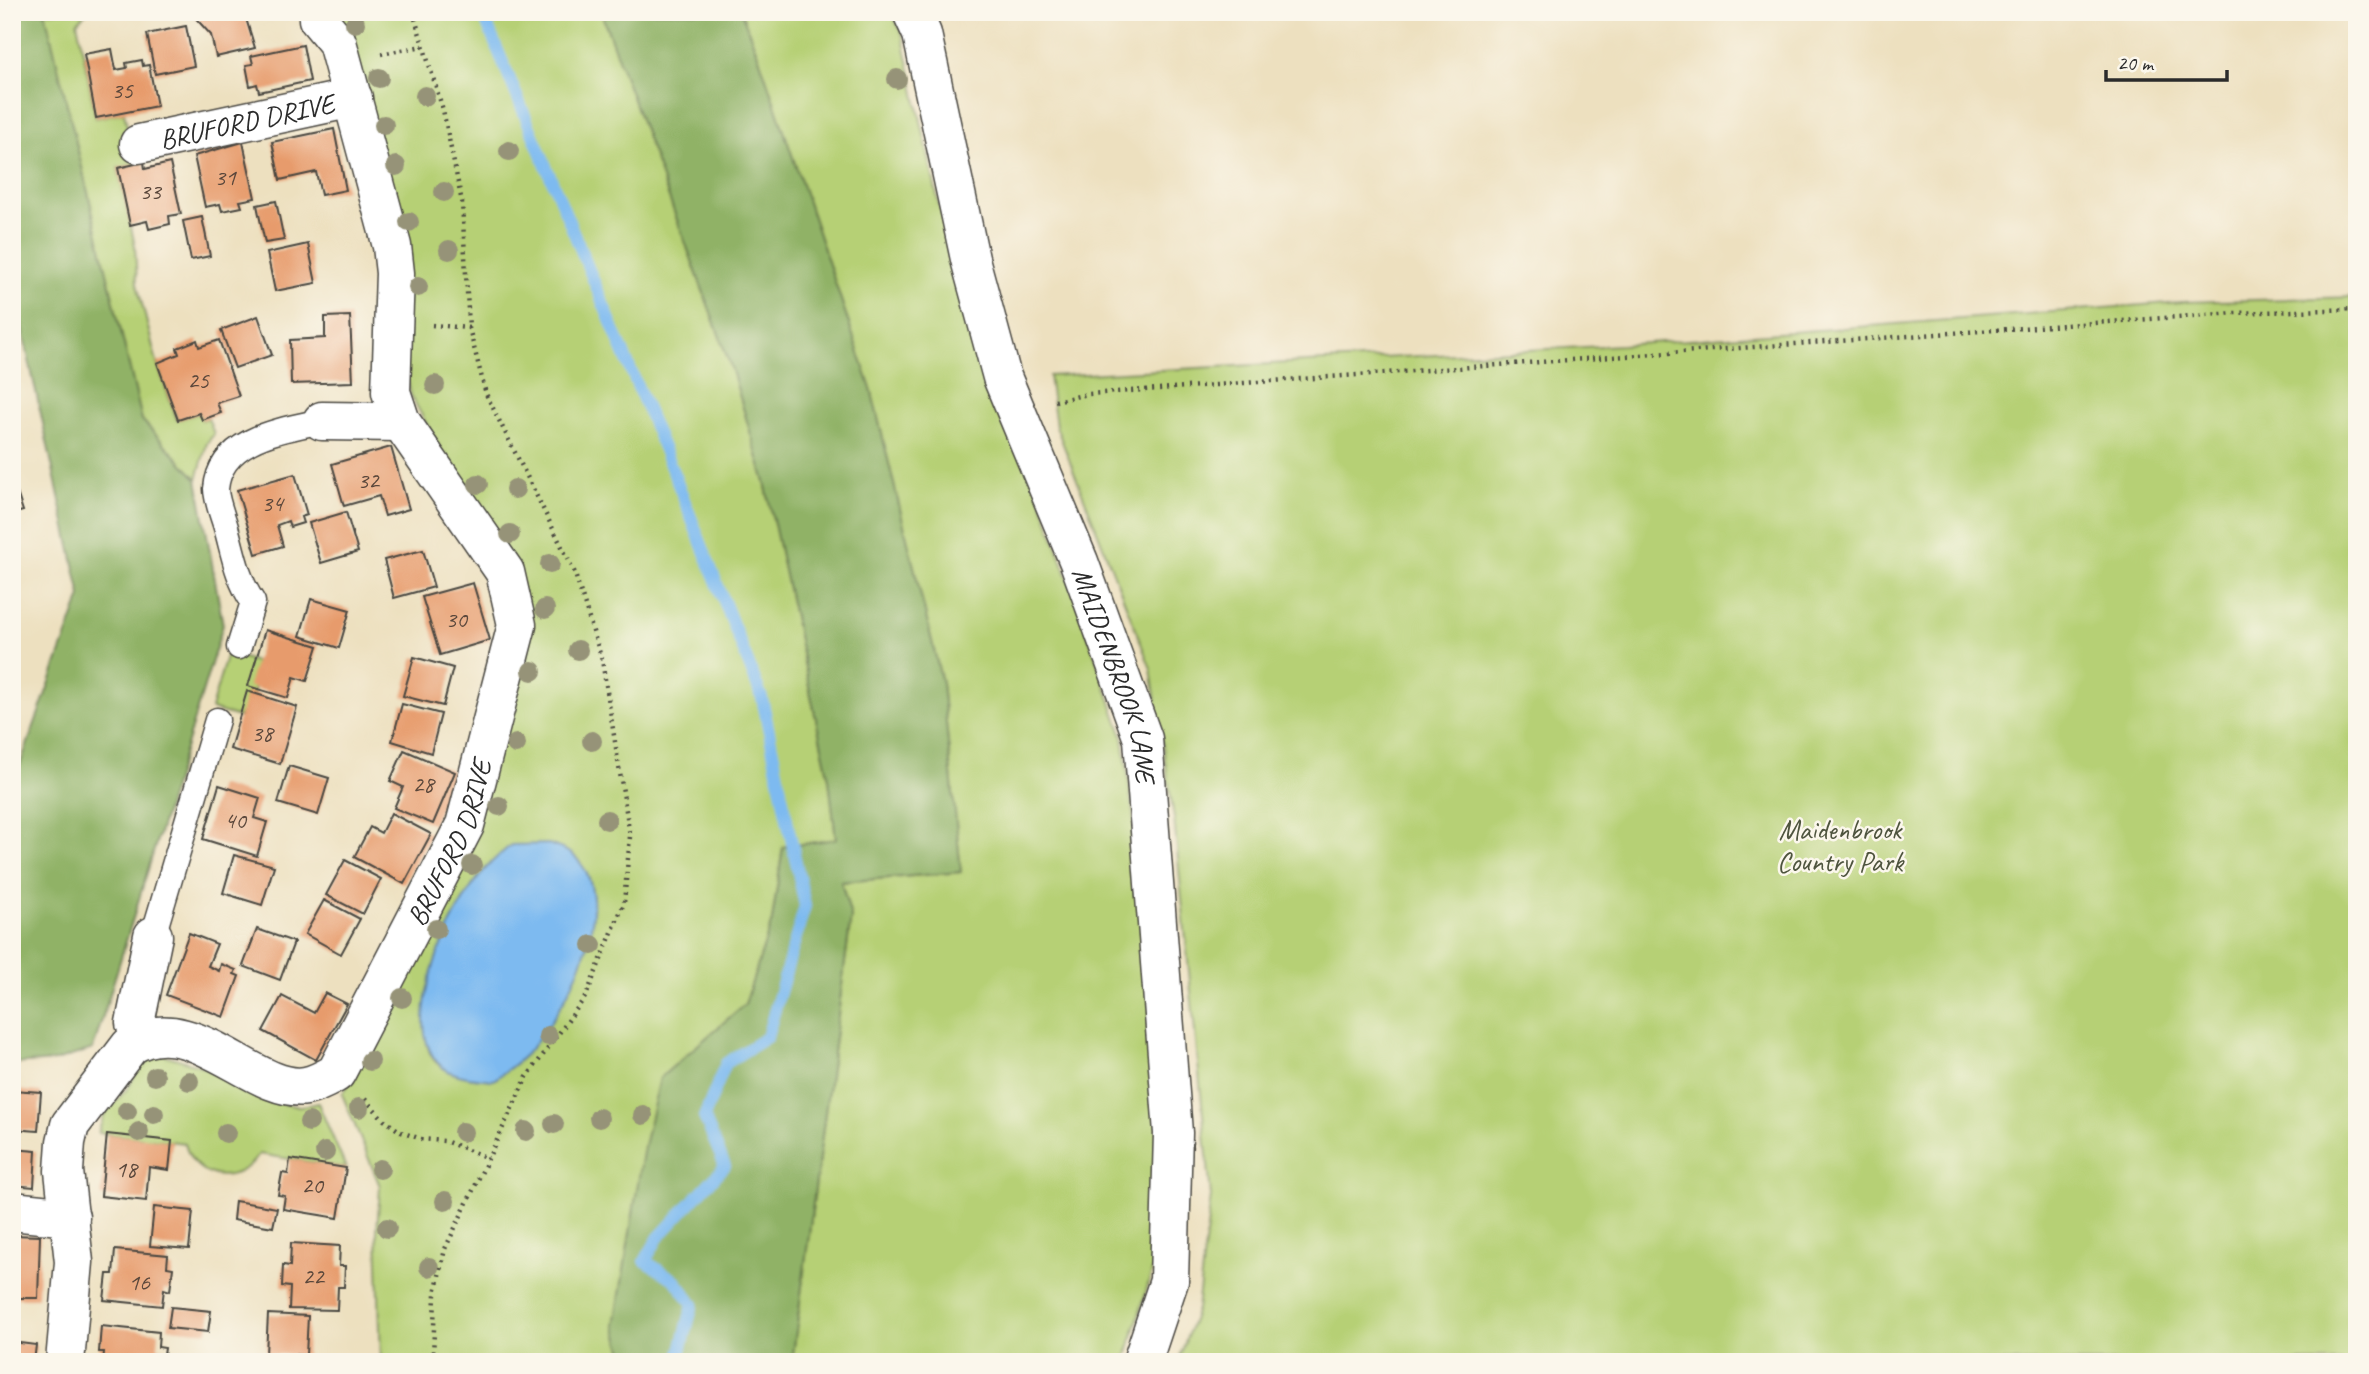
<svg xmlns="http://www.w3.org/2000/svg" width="2369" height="1374" viewBox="0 0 2369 1374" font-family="Caveat,sans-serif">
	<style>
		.green { fill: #b6d075; stroke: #707e50; stroke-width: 2; fill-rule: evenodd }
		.forest { fill: #90b266; stroke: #5e6e48; stroke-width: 2 }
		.water { fill: #7dbaf0; stroke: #54728e; stroke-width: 2 }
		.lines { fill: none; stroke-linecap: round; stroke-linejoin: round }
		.stream { stroke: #7dbaf0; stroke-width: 12 }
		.building { fill: #e79b6c }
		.lane-casing { stroke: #484641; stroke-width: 27 }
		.street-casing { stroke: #484641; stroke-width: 41 }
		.path { stroke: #484641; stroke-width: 4.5; stroke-dasharray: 2 5; stroke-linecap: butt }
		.lane { stroke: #fff; stroke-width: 24 }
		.street { stroke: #fff; stroke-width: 38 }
		.tree { fill: #969378 }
		.labels { text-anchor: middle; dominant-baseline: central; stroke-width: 5; stroke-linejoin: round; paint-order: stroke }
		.number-label { font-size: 24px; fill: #5a473b }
		.street-label { font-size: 28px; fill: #2b2b2b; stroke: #fbf7ec }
		.park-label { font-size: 28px; fill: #4e543e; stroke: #fbf7ec }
	</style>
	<rect width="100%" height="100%" fill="#fbf7ec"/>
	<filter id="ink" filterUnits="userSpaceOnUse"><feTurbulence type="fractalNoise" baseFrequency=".0143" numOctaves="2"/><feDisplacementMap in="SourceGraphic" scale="14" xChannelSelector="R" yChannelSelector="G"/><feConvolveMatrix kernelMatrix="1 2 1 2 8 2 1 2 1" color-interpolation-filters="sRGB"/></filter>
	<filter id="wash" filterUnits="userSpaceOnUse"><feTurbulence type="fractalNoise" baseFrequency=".00686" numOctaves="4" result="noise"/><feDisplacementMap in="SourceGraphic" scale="28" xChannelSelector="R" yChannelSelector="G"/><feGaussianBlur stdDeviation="1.57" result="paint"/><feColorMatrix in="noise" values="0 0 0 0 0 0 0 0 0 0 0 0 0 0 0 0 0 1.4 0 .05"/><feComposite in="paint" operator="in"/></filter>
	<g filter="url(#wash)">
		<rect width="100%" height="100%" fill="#ede0bf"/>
		<g class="green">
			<path d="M45 12H87L77 22 96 118 124 112 135 164 118 168 135 246 137 284 157 363 177 420 199 413 202 420 208 418 214 434 207 443 197 479 142 420Z"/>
			<path d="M329 12H601L732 370 765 482 829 779 836 839 783 847 772 921 745 1004 660 1078 615 1325 626 1362H381L377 1231 380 1186 342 1094 357 1071 527 658 435 439 411 396ZM486 868 548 1024 524 1056 494 1080C478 1075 456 1074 441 1066 430 1060 426 1044 426 1033 422 970 452 919 486 868Z"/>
			<path d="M741 12H891L902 33 939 205 1123 737 1141 874 1160 1150 1155 1261 1125 1362H792L851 917 841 882 961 872 942 683 871 389 760 60Z"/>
			<path d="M2357 297V1362H1178L1197 1309 1211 1196 1174 818 1151 669 1056 426 1049 376 1622 345 2182 302Z"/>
			<path d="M227 653 256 662 254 693 239 717 211 709Z"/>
			<path d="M157 1053C177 1059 197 1064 216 1072 248 1085 282 1116 318 1103L346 1168 259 1154C239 1186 194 1183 185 1143L98 1133 105 1113 128 1088 143 1061Z"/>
		</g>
		<g class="forest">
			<path d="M12 12H45L142 420 197 479 223 625 93 1049 56 1061 14 1064 12 787 81 596 12 283Z"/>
			<path d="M601 12H741L760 60 871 389 942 683 961 872 841 882 851 917 792 1362H626L615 1325 644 1146 660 1078 745 1004 772 921 783 847 836 839 829 779 765 482 732 370Z"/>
		</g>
		<path class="water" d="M549 844C556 847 567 850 573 855 626 902 563 1017 524 1056 515 1065 504 1072 494 1080 476 1078 452 1078 439 1064 397 1021 453 904 487 867 494 859 503 852 511 845Z"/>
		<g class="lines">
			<path class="stream" d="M482 12 674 474 762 698 805 906 767 1037 726 1063 704 1117 725 1166 658 1238 645 1261 675 1280 693 1304 678 1362"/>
		</g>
		<g id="blocks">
			<g class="building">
				<path d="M190 12H244L255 48 216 57 211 35Z"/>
				<path d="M186 26 194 66 155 74 147 34Z"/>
				<path d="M303 45 310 81 259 92 257 84 250 86 246 65 253 64 251 56Z"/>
				<path d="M112 49 116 70 127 68 126 63 142 60 143 66 149 65 157 106 96 118 84 54Z"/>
				<path d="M334 129 346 190 321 195 316 172 280 180 272 142Z"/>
				<path d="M243 142 255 198 240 201 242 207 222 211 220 204 205 207 194 156Z"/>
				<path d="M144 162 145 169 170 163 181 214 169 216 170 224 149 229 147 221 130 225 118 168Z"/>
				<path d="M276 201 284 240 265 243 257 205Z"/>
				<path d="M202 217 210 256 191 260 183 221Z"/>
				<path d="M308 244 316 283 275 291 267 253Z"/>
				<path d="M258 316 272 355 235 368 221 330Z"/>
				<path d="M350 316 353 382 291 384 290 340 325 338V317Z"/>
				<path d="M197 340 199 347 219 340 239 396 217 403 221 413 202 420 199 413 178 420 157 363 179 354 177 348Z"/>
				<path d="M391 447 409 509 385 516 379 496 344 506 332 464Z"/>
				<path d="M295 474 307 515 301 517 303 523 290 527 288 521 277 525 283 546 256 554 237 490Z"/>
				<path d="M12 477 23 511 12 514Z"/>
				<path d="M346 512 358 552 321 563 309 523Z"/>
				<path d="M423 550 434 587 394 598 384 560Z"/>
				<path d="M473 583 490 640 440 655 422 597Z"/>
				<path d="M311 599 350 610 339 648 300 636Z"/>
				<path d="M265 630 318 646 307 681 294 677 288 698 248 686Z"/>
				<path d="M414 657 453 668 443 706 403 696Z"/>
				<path d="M247 691 297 707 280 764 230 749Z"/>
				<path d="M402 704 441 714 431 753 392 741Z"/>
				<path d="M404 750 455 772 433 824 394 808 403 787 390 781Z"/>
				<path d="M289 766 329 778 318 815 278 803Z"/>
				<path d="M219 785 260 798 254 818 267 822 257 856 203 839Z"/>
				<path d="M391 813 431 834 404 884 354 857 370 827 381 833Z"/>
				<path d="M234 855 274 866 262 905 223 893Z"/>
				<path d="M345 860 381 879 363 914 326 895Z"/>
				<path d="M324 900 360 919 341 954 305 934Z"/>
				<path d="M257 929 294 942 280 980 243 966Z"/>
				<path d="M189 933 217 944 208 966 219 971 221 964 236 970 234 974 239 976 224 1017 166 995Z"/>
				<path d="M325 993 347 1004 316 1060 263 1031 282 996 314 1013Z"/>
				<path d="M12 1090 41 1092 38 1131 12 1129Z"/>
				<path d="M107 1134 172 1141 169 1170 149 1167 146 1201 101 1196Z"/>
				<path d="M12 1149 36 1151 34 1187 12 1185Z"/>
				<path d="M290 1159 346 1168 338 1218 283 1209 285 1196 278 1195 282 1173 288 1174Z"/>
				<path d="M235 1201 277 1208 273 1227 233 1220Z"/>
				<path d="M154 1207 193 1211 189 1249 150 1246Z"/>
				<path d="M12 1235 40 1236 38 1298H12Z"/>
				<path d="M291 1243 340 1246 339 1266H345L344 1287H338L337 1310 289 1309 290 1287 282 1286 283 1265 290 1266Z"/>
				<path d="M115 1250 168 1255 167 1267 173 1268 170 1291 164 1289 162 1306 104 1300 107 1274H113Z"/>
				<path d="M171 1307 211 1311 208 1332 168 1328Z"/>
				<path d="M268 1314 308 1316 306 1355 266 1354Z"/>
				<path d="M101 1326 159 1332 158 1347 165 1348 163 1362H103L104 1352H99Z"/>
				<path d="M12 1342 36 1345 34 1362H12Z"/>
			</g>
		</g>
	</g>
	<g filter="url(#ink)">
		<use href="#blocks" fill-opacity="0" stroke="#484641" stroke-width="2"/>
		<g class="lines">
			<defs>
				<g id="lane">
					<path d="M239 647 253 602C238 580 234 557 227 531 224 519 216 501 216 489 220 438 282 430 322 421"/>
					<path d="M153 936 217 720"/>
				</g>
				<g id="street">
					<path id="s1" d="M912 12 922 34 970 259 1002 377 1079 562 1143 739 1173 1133 1169 1281 1142 1362"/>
					<path id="s2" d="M139 144 353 98"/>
					<path d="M322 421 401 422"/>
					<path d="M143 1037 135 1023 153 936"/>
					<path d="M12 1211 70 1217"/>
					<path id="s3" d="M65 1362 74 1262 64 1171 66 1142 70 1125 130 1046C190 1006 255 1095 306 1086 317 1084 327 1078 336 1073L465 825 517 625 505 572 401 422 391 392 395 273 392 246 337 42 318 19"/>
				</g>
			</defs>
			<use href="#lane" class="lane-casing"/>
			<use href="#street" class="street-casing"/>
			<g class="path">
				<path d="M413 12 443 110 462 202 469 328 486 394 574 571 602 660 630 836 624 903 586 996 527 1077 445 1249 435 1293 433 1362"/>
				<path d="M381 54 423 46"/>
				<path d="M432 325 469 328"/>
				<path d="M1055 401 1088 394 2235 313 2357 309"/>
				<path d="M365 1099 384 1120 401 1132 421 1139 445 1141 488 1158"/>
			</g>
			<use href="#lane" class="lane"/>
			<use href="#street" class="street"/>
		</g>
		<g class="tree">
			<circle cx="355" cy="23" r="10"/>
			<circle cx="379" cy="78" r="10"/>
			<circle cx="897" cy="79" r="10"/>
			<circle cx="425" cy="96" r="10"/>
			<circle cx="384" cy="125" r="10"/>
			<circle cx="509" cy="151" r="10"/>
			<circle cx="396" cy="166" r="10"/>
			<circle cx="444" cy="192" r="10"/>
			<circle cx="409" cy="222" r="10"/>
			<circle cx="449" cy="250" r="10"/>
			<circle cx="418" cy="287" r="10"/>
			<circle cx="435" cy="385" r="10"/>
			<circle cx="478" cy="484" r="10"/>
			<circle cx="515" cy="489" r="10"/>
			<circle cx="510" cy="534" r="10"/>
			<circle cx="550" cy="564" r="10"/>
			<circle cx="545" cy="609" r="10"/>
			<circle cx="578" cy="650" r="10"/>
			<circle cx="532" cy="671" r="10"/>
			<circle cx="592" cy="741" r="10"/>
			<circle cx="516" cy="744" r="10"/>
			<circle cx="499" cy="806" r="10"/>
			<circle cx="607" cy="820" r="10"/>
			<circle cx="472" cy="865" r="10"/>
			<circle cx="436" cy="929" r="10"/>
			<circle cx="592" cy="945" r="10"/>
			<circle cx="402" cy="998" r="10"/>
			<circle cx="548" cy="1036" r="10"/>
			<circle cx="370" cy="1061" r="10"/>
			<circle cx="155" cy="1076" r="10"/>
			<circle cx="189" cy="1081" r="10"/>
			<circle cx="359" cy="1108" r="10"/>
			<circle cx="127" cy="1111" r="10"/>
			<circle cx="154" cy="1114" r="10"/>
			<circle cx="643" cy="1115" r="10"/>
			<circle cx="599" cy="1118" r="10"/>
			<circle cx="309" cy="1122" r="10"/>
			<circle cx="554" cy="1124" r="10"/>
			<circle cx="526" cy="1131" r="10"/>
			<circle cx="139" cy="1132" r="10"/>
			<circle cx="463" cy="1132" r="10"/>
			<circle cx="226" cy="1133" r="10"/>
			<circle cx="325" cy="1152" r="10"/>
			<circle cx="380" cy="1169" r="10"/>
			<circle cx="445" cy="1201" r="10"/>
			<circle cx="387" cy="1228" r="10"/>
			<circle cx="429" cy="1267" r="10"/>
		</g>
	</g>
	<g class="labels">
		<g class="number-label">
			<text x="122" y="90">35</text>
			<text x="225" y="177">31</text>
			<text x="150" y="191">33</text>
			<text x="198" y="380">25</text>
			<text x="368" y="480">32</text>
			<text x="272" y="503">34</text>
			<text x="456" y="619">30</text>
			<text x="262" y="733">38</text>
			<text x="423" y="784">28</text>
			<text x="235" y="820">40</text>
			<text x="126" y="1169">18</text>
			<text x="312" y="1185">20</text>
			<text x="313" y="1276">22</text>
			<text x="139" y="1282">16</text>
		</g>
		<g class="street-label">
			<text stroke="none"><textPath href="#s2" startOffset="110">BRUFORD DRIVE</textPath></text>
			<text stroke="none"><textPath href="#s1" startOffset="696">MAIDENBROOK LANE</textPath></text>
			<text stroke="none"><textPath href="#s3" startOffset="817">BRUFORD DRIVE</textPath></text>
		</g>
		<g class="park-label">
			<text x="1840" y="829">Maidenbrook<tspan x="1840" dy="32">Country Park</tspan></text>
		</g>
	</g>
	<rect width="2369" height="1374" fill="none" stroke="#fbf7ec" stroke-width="42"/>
	<path d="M2106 70v10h121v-10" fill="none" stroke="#2b2b2b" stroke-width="3.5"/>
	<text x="2117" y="70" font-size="21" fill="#2b2b2b" stroke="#fbf7ec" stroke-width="5" paint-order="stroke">20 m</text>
</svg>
